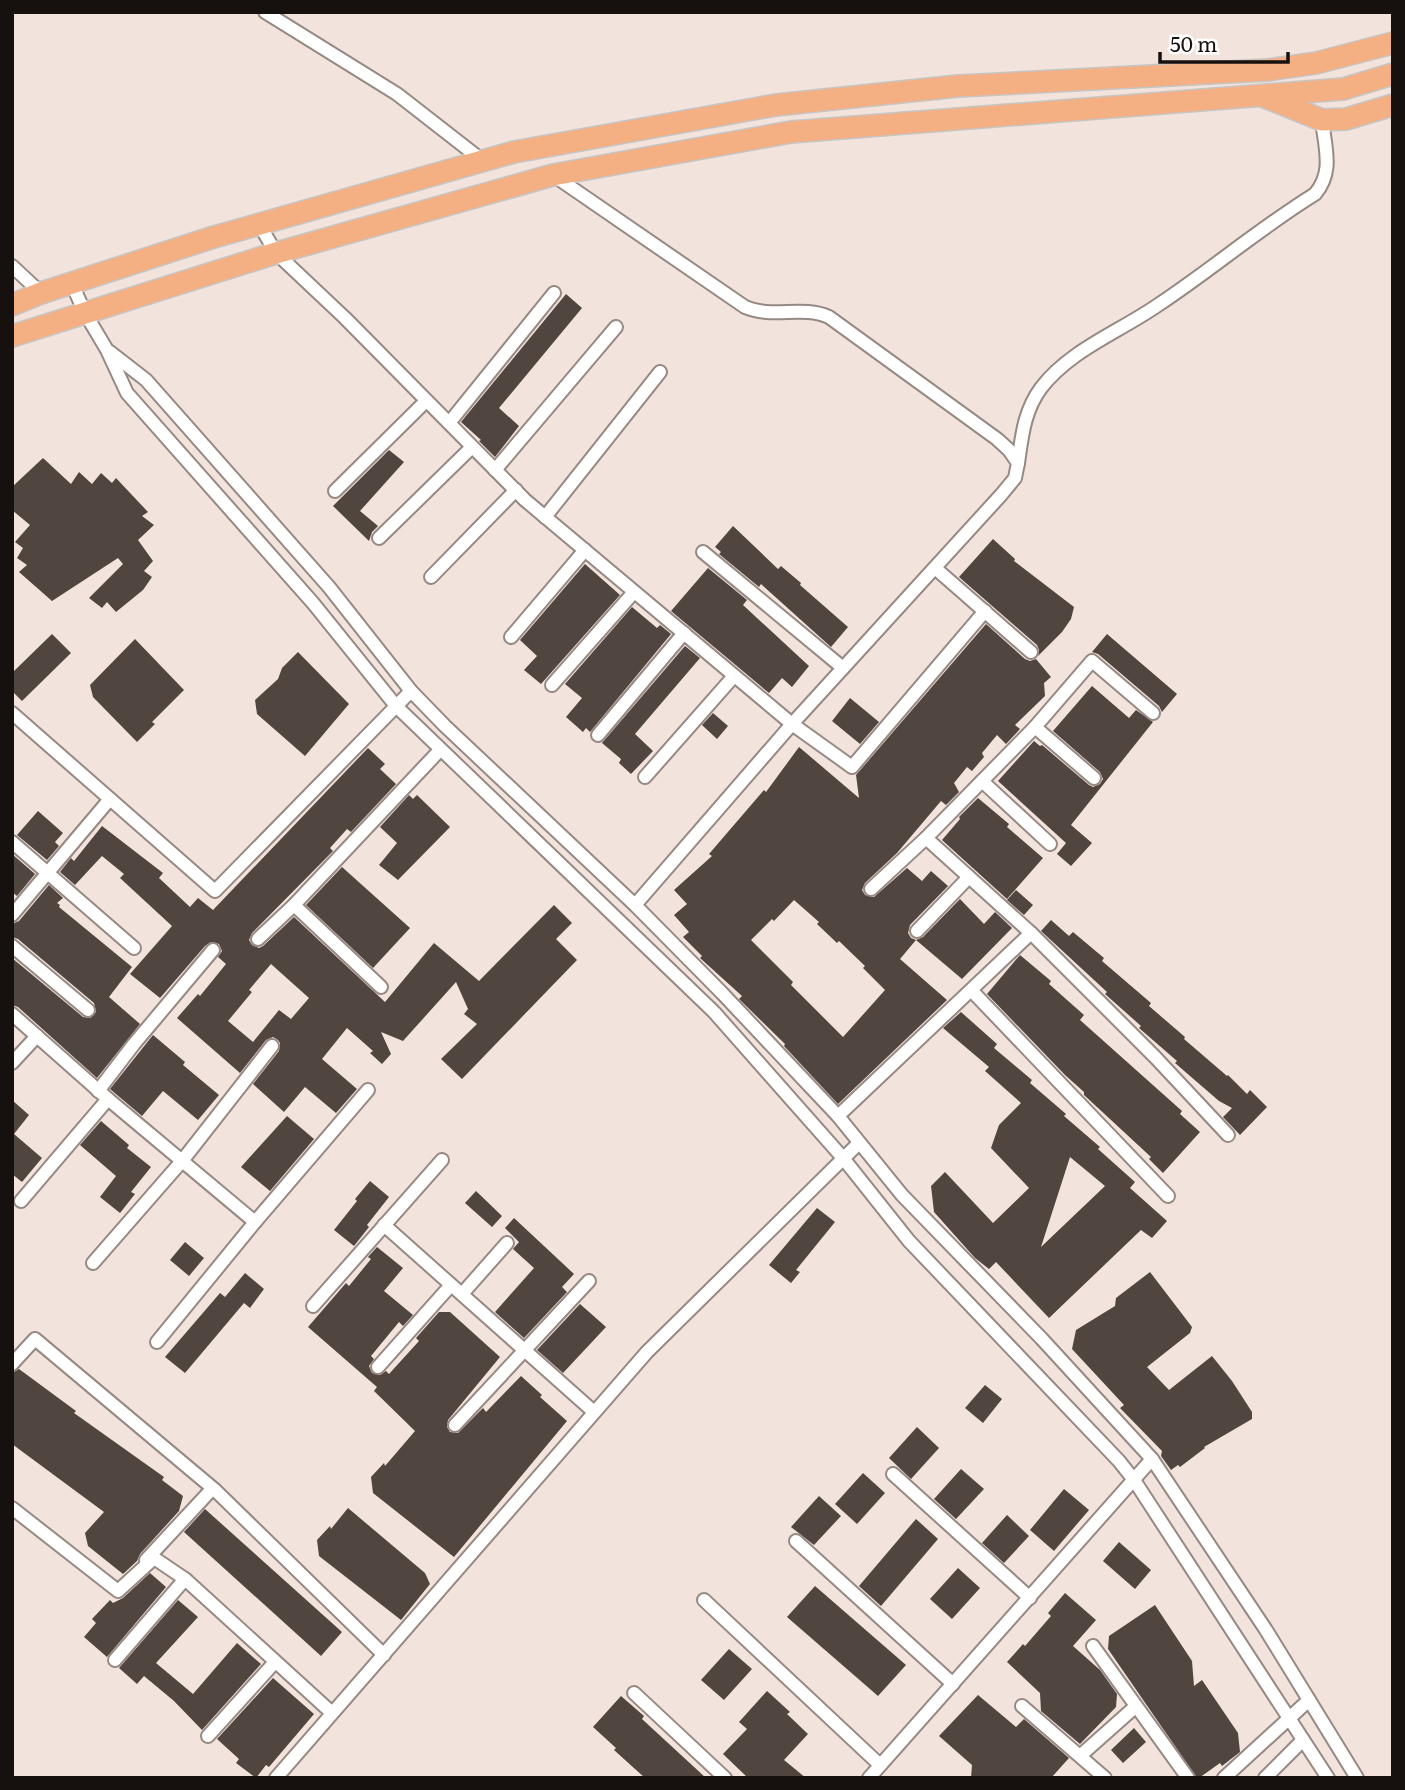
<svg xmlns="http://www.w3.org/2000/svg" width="1405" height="1790" viewBox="0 0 1405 1790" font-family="Literata,serif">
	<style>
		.building { fill: #50453f; fill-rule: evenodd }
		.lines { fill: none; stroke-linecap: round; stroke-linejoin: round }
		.street-casing { stroke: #968983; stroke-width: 16 }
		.primary-casing { stroke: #c7c6c5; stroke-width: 24 }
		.street { stroke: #fff; stroke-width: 12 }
		.primary { stroke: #f4af83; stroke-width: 21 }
	</style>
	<rect width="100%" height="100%" fill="#f2e4dd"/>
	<g class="building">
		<path d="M566 294 582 308 499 408 519 426 495 457 479 441 481 440 461 422Z"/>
		<path d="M389 450 404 462 360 511 378 526 372 532 369 541 333 506Z"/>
		<path d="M43 458 71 484 79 472 92 484 101 473 112 483 116 478 148 512 142 516 154 525 138 540 153 561 144 571 152 577 143 590 116 612 107 602 102 608 89 598 123 564 118 558 52 601 19 572 27 565 17 558 23 548 15 542 30 525 12 510V487Z"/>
		<path d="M733 526 778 569 781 566 801 583 800 585 848 627 831 647 761 584 759 587 719 554 721 552 715 547Z"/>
		<path d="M993 539 1015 559 1014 561 1074 607 1071 619 1062 632 1038 656 1039 650 1037 645 959 577Z"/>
		<path d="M585 564 620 595 541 684 524 670 537 656 520 640Z"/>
		<path d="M708 568 747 600 743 605 809 666 792 687 782 678 769 693 671 611Z"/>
		<path d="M632 607 657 628 660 625 671 634 590 732 586 728 583 732 566 717 582 698 565 684Z"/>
		<path d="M986 624 1025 659 1030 661 1036 659 1051 677 1044 683 1045 696 1015 725 1020 729 1006 744 997 735 982 753 984 757 972 771 967 767 954 783 959 792 946 805 941 801 897 853 865 883 862 890 865 895 874 897 907 868 922 881 931 871 948 886 910 925 908 933 911 938 916 940 923 937 960 899 984 924 995 912 1012 928 962 979 916 940 900 959 947 1000 838 1104 784 1046 785 1044 739 999 742 996 700 958 702 956 683 937 689 932 674 915 687 904 674 890 712 856 709 854 764 790 766 792 799 747 859 798 856 775ZM794 900 819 922 817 924 837 943 839 941 865 966 863 968 885 990 843 1037 791 985 793 982 751 940 772 919 774 921Z"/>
		<path d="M52 634 71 653 22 701 12 691V673Z"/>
		<path d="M1107 634 1177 694 1162 712 1159 706 1098 654 1092 652Z"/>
		<path d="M135 639 184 690 152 722 155 724 137 742 93 697 90 685Z"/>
		<path d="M685 646 700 658 635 734 653 751 631 774 619 763 621 759 602 743Z"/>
		<path d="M298 652 349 704 305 756 257 714 255 700 278 679 282 668Z"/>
		<path d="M1092 686 1129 718 1136 710 1153 722 1071 825 1092 843 1071 866 1057 854 1066 843 998 781 1034 741 1040 746 1042 745 1089 785 1093 787 1100 784 1103 779 1100 772 1053 731Z"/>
		<path d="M850 698 879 722 860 744 832 721Z"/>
		<path d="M713 713 728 726 717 739 702 725Z"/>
		<path d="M368 748 385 764 380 769 396 784 351 832 347 829 330 848 333 851 252 933 249 940 252 945 259 948 263 946 294 917 385 1002 434 943 479 981 554 905 572 923 556 939 577 960 462 1079 441 1059 477 1024 464 1014 468 1009 456 982 403 1041 381 1032 391 1054 382 1064 370 1053 373 1051 347 1028 322 1059 357 1089 336 1113 305 1087 284 1112 253 1084 279 1051 280 1043 278 1040 273 1037 266 1040 240 1073 177 1018 198 994 200 996 226 964 218 957 222 951 219 944 211 942 205 946 160 998 130 974 172 926 120 878 124 874 102 856 75 885 60 872 71 858 74 861 102 826 163 873 159 878 190 907 198 898 213 910ZM271 964 309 998 291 1019 279 1010 253 1042 228 1021 252 992 249 990Z"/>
		<path d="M409 795 413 799 417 795 450 827 398 880 379 865 397 843 380 827Z"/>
		<path d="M978 798 1009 824 1007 827 1043 858 1007 899 942 840 960 819 959 817Z"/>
		<path d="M38 811 63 833 55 842 59 846 47 860 17 835Z"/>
		<path d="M12 854 35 874 17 896 12 892Z"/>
		<path d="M342 867 410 928 373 968 306 905Z"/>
		<path d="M49 885 63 898 57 903 60 905 59 907 132 967 109 997 140 1024 97 1078 18 1007 12 1005V958L83 1017 90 1018 96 1012 94 1003 18 939 12 937V924L19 921Z"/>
		<path d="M1016 890 1033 905 1024 915 1007 900Z"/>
		<path d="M1051 920 1069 936 1073 932 1104 958 1102 961 1151 1003 1149 1006 1185 1037 1184 1039 1227 1076 1228 1075 1247 1094 1250 1090 1267 1107 1240 1135 1223 1117 1232 1108 1219 1101 1175 1063 1177 1061 1139 1028 1141 1026 1105 994 1107 992 1041 931Z"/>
		<path d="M1020 955 1051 981 1049 984 1084 1015 1080 1020 1182 1111 1180 1114 1200 1132 1163 1173 1149 1159 1151 1157 1084 1095V1092L1065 1075 987 994Z"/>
		<path d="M961 1012 997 1044 994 1048 1032 1080 1030 1083 1066 1114 1064 1116 1100 1147 1098 1149 1135 1182 1130 1188 1167 1221 1152 1238 1141 1230 1049 1318 996 1262 989 1269 975 1258 934 1212 931 1186 945 1172 993 1223 1029 1188 991 1148 999 1125 1021 1103 985 1071 989 1067 943 1028ZM1070 1157 1105 1186 1041 1247Z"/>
		<path d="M153 1035 185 1062 183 1065 219 1095 198 1120 163 1091 142 1116 110 1089Z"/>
		<path d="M12 1100 29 1115 14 1134 42 1158 22 1182 12 1174Z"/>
		<path d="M287 1116 314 1139 270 1191 241 1167Z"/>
		<path d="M101 1121 129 1145 127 1148 151 1167 131 1192 135 1194 120 1213 100 1197 116 1176 80 1145Z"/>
		<path d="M370 1181 389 1197 367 1225 369 1227 354 1246 334 1230 357 1201 355 1199Z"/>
		<path d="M476 1191 502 1216 492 1227 465 1203Z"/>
		<path d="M817 1208 835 1222 796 1270 800 1272 791 1283 769 1265Z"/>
		<path d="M514 1218 574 1274 562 1287 567 1292 524 1338 495 1312 534 1268 513 1249 519 1242 505 1228Z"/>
		<path d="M185 1242 204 1258 189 1276 170 1260Z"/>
		<path d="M377 1247 403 1268 384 1291 413 1315 403 1326 399 1322 371 1356 374 1359 369 1366 372 1373 380 1375 386 1371 389 1374 419 1341 416 1338 439 1312H450L500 1357 448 1420 447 1427 450 1432 458 1433 483 1408 486 1412 521 1376 542 1395 540 1397 567 1421 454 1557 373 1493 371 1477 384 1463 385 1466 415 1431 374 1391 377 1387 308 1327 346 1283 349 1286 371 1259 368 1257Z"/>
		<path d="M1150 1272 1192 1327 1190 1333 1147 1367 1169 1390 1212 1356 1232 1381 1252 1412V1419L1204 1447 1205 1448 1180 1467 1178 1465 1171 1470 1161 1456 1162 1451 1120 1408 1124 1405 1072 1349 1076 1330 1115 1306 1116 1298Z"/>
		<path d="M245 1273 264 1289 250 1308 244 1303 185 1373 165 1357 220 1293 225 1297Z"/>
		<path d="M580 1304 606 1327 563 1373 537 1350Z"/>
		<path d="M19 1369 76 1411 74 1413 164 1477 162 1480 183 1496 179 1511 140 1554 137 1561 123 1574 88 1546 85 1533 104 1512 12 1444V1373Z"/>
		<path d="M985 1385 1002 1399 983 1423 965 1408Z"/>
		<path d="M917 1427 939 1448 911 1479 889 1458Z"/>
		<path d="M961 1469 984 1489 956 1519 934 1499Z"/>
		<path d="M863 1473 885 1493 857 1524 835 1504Z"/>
		<path d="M1064 1489 1089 1510 1054 1551 1030 1530Z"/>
		<path d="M819 1496 841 1516 814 1545 791 1527Z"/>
		<path d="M348 1508 425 1573 430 1584 401 1620 319 1556 317 1540 330 1526 331 1529Z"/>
		<path d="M205 1509 342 1632 321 1656 184 1532Z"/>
		<path d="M1007 1515 1029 1536 1004 1563 982 1543Z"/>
		<path d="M916 1519 938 1539 881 1606 859 1586Z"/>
		<path d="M1119 1542 1151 1570 1135 1589 1103 1561Z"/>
		<path d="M958 1568 980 1588 952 1619 930 1599Z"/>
		<path d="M150 1573 166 1587 107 1657 84 1637 96 1623 92 1619 110 1600 113 1603 123 1598Z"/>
		<path d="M815 1586 906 1665 878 1696 787 1617Z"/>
		<path d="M1065 1593 1096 1620 1073 1646 1100 1670 1117 1694 1116 1707 1080 1744 1041 1711 1040 1693 1007 1662 1023 1644 1025 1646 1051 1616 1048 1613Z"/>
		<path d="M178 1600 198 1617 156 1663 193 1694 237 1643 261 1664 202 1730 174 1701 144 1676 137 1684 119 1668Z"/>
		<path d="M1155 1605 1192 1661 1194 1686 1202 1680 1238 1733 1240 1752 1222 1766 1220 1763 1199 1778H1197L1108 1649 1109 1636Z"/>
		<path d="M729 1649 752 1669 724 1700 701 1680Z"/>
		<path d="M273 1678 314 1714 269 1767 266 1765 256 1778 236 1763 239 1759 217 1739Z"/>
		<path d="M767 1691 790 1712 787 1714 808 1734 784 1760 806 1778H748L723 1754 747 1729 739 1722Z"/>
		<path d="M978 1695 1016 1727 1024 1719 1069 1758 1051 1778H971L972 1765 939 1736Z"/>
		<path d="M621 1696 644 1716 642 1719 706 1778H645L614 1750 616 1748 593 1727Z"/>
		<path d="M1134 1728 1146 1742 1123 1763 1111 1750Z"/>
	</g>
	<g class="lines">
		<defs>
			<g id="street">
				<path d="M265 12 397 94 483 161"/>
				<path d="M553 175 745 307C773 319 802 305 829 317L997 439 1009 450 1018 463 1015 478 1001 495 792 724 852 767 985 611"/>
				<path d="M259 224 276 253 345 318 525 500 792 724 635 905"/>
				<path d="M12 266 41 293"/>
				<path d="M72 284 85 313 107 350 127 393 313 603 396 706 714 1012 843 1158 909 1241 1119 1461 1134 1480 1328 1778"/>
				<path d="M110 352 146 380 329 587 411 691 445 726 635 905 722 993 838 1116 902 1195 1041 1338 1152 1459 1266 1630 1357 1778"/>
				<path d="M449 423 554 293"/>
				<path d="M1018 463C1022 436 1024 411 1041 388 1070 350 1119 332 1158 305 1211 270 1260 228 1315 194 1334 172 1325 148 1322 120"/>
				<path d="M495 470 616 327"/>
				<path d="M335 491 426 401"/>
				<path d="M545 517 660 372"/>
				<path d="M379 538 472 447"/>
				<path d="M703 552 843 668"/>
				<path d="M935 568 1031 652"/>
				<path d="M431 577 516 490"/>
				<path d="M511 637 585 550"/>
				<path d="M552 685 634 592"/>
				<path d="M12 713 215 891 411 691"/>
				<path d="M1035 727 1094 778"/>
				<path d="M598 735 684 633"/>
				<path d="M645 777 734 676"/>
				<path d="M982 781 1050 844"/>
				<path d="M12 842 134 948"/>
				<path d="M871 889 926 838"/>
				<path d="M294 905 381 987"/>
				<path d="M12 915 110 799"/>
				<path d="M917 931 969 877"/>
				<path d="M1031 933 926 838 1035 727 1092 661 1153 713"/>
				<path d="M258 939 294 905 440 750"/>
				<path d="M12 946 88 1010"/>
				<path d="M972 991 1168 1196"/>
				<path d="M12 1014 108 1099 255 1222"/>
				<path d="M12 1063 37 1036"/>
				<path d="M98 1091 134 1044 213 950"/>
				<path d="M838 1116 1031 933 1155 1057 1228 1135"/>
				<path d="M21 1201 108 1099"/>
				<path d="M384 1225 594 1412"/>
				<path d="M93 1263 182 1161 272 1046"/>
				<path d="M462 1294 507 1243"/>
				<path d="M313 1306 442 1160"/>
				<path d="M157 1342 255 1222 368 1090"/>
				<path d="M12 1364 35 1339 215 1490 384 1655"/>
				<path d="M378 1367 451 1285"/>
				<path d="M455 1425 589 1281"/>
				<path d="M893 1474 1030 1598"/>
				<path d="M12 1508 118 1591 154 1558 185 1579 332 1713"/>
				<path d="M796 1541 953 1684"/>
				<path d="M146 1560 212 1489"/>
				<path d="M704 1600 880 1765"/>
				<path d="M1093 1646 1188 1778"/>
				<path d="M115 1660 185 1579"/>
				<path d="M634 1693 725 1778"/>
				<path d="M1022 1706 1105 1778"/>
				<path d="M208 1736 275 1662"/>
				<path d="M1081 1755 1135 1707"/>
				<path d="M276 1778 647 1352 859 1143"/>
				<path d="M869 1778 1152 1459"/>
				<path d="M1224 1778 1309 1700"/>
				<path d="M1265 1778 1303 1740"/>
			</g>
			<g id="primary">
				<path d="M1265 97 1322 120 1346 119 1393 105"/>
				<path d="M12 305 41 293 214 237 514 152 776 105 958 86 1268 70 1316 63 1393 43"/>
				<path d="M12 336 276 253 553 175 791 132 1343 89 1393 74"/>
			</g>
		</defs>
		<use href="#street" class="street-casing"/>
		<use href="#primary" class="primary-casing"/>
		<use href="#street" class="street"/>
		<use href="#primary" class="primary"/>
	</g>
	<rect width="1405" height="1790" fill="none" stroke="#16110f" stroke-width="28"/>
	<path d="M1160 52v10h128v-10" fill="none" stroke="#16110f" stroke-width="3.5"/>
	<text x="1170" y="52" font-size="21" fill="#16110f" stroke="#ffffff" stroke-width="5" paint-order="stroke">50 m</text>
</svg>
